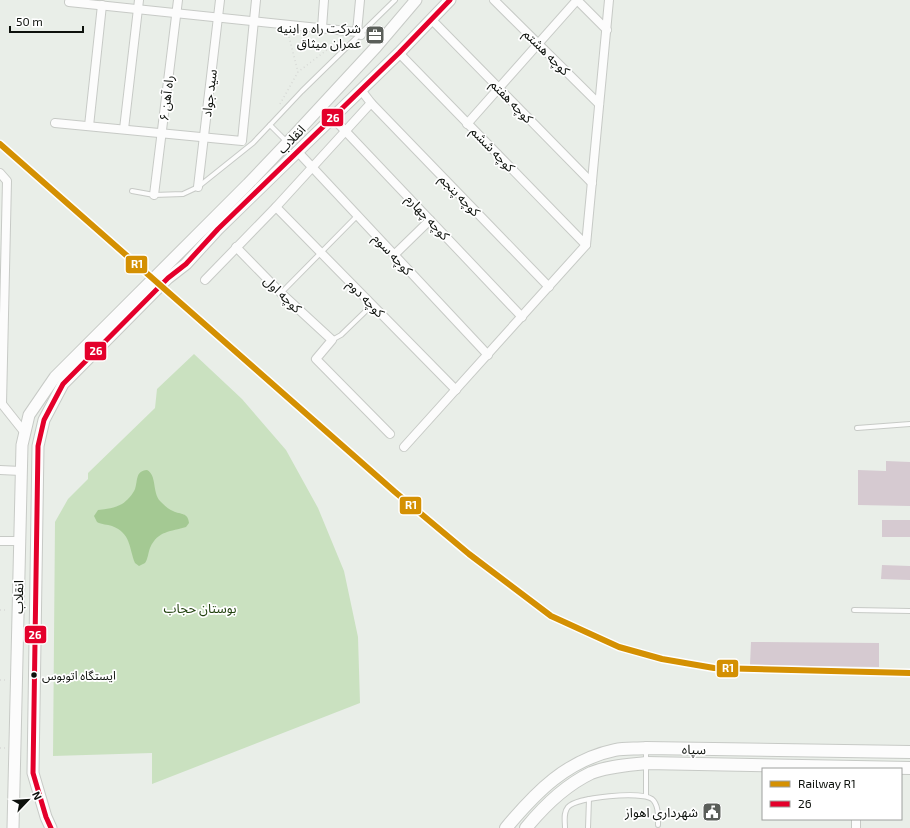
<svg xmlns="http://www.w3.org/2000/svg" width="910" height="828" viewBox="0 0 910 828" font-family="'Exo 2','Noto Sans Arabic',sans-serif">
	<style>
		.green { fill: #cae1c0 }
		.water { fill: #a4c993 }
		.building { fill: #d6cad1 }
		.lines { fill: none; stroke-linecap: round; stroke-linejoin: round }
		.service-casing { stroke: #c7cac6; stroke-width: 6 }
		.minor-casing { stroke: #c7cac6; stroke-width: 10 }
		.secondary-casing { stroke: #c7cac6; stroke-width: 13 }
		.primary-casing { stroke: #c7cac6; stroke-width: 14 }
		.path { stroke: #d7d9d6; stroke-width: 1.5; stroke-dasharray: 1 3; stroke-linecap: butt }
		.service { stroke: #fcfcfc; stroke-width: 4 }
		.minor { stroke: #fcfcfc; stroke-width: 8 }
		.secondary { stroke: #fcfcfc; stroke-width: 11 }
		.primary { stroke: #fcfcfc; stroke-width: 12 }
		.bus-1-casing { stroke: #fff; stroke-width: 8 }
		.bus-1 { stroke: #e4002b; stroke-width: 5 }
		.rail-1-casing { stroke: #fff; stroke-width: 9 }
		.rail-1 { stroke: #d49002; stroke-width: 6 }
		.bus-dot { fill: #0d110c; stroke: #fff; stroke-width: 1.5 }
		.labels { text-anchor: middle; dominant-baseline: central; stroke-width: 3.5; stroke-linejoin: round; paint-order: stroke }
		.bus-label { font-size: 12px; fill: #0d110c; stroke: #fff; text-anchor: start }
		.poi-label { font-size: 13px; fill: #0d110c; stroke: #fff; text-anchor: end }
		.street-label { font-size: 13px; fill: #0d110c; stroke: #fff }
		.park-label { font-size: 13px; fill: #22420f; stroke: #fff }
		.line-badge { stroke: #fff; stroke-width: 1.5 }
		.badge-label { font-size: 11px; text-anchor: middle; font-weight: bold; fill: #fff }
	</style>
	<rect width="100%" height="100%" fill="#e9eee8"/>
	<path class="green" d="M194 354 242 399 286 450 318 508 344 571 358 637 360 703 152 784V753L53 756 55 522 68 499 88 479V473L155 408 157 389Z"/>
	<path class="water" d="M147 470C157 475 152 492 160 501 164 505 168 509 173 511 181 515 188 512 189 523L186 527C171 532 158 530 150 548 148 553 148 559 145 563L139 566 135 563C129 548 131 533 112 526 107 524 102 525 97 522L94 516 98 510C106 509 115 508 122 504 127 501 133 494 135 489 138 481 135 471 147 470Z"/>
	<g class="building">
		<path d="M886 461 910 462V506L858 505V470L886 471Z"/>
		<rect x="882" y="520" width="28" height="17"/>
		<path d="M882 565 910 566V580L881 579Z"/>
		<path d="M751 642 879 643V667L750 665Z"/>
	</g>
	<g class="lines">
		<defs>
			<g id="service">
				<path d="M287 142 270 125 302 91 395 0"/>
				<path d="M132 191 154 195 183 194 198 187 253 143 270 125"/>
				<path d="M281 293 357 216"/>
				<path d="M332 340 341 335 372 305"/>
				<path d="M857 428 910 424"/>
				<path d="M854 610 910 611"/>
				<path d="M646 750V796"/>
				<path d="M565 828C565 821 563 813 568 807 577 797 641 791 652 799 659 805 658 817 658 825"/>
				<path d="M588 828 589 799"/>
			</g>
			<g id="minor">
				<path d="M494 0 599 104"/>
				<path d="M577 0 607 30"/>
				<path d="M69 2 357 32 361 35"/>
				<path d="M431 19 592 183"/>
				<path d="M322 28 324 0"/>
				<path d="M357 32 360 0"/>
				<path d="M399 53 586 245"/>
				<path d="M371 103 549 287"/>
				<path d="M333 118 522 317"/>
				<path d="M55 123 242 141 256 0"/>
				<path d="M467 124 577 0"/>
				<path d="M89 126 102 5"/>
				<path d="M124 129 139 0"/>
				<path d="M298 152 488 355"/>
				<path d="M0 173 7 181 2 404"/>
				<path d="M198 187 220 0"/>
				<path d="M154 195 178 0"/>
				<path d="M276 207 456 390"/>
				<path d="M236 247 281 293 332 340 316 359 390 434"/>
				<path d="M394 255 430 220"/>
				<path d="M205 280 276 207 371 103 361 90"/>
				<path d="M2 404 25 433"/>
				<path d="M404 447 586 245 609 0"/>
				<path d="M0 470 21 471"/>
				<path d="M0 541H20"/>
				<path d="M856 828V819"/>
			</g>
			<g id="secondary">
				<path d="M13 828 22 445 29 415 55 377 248 184 288 142 376 47 416 0"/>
				<path d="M51 828 46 817 33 773 38 446 44 420 63 384 168 278 186 264 218 229 399 53 450 0"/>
			</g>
			<g id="primary">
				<path d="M506 828C536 792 567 760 615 750 625 748 636 749 646 748L910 752"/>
				<path d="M526 828C544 806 566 785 591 773 608 766 628 765 646 763L910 768"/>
			</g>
		</defs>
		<use href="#service" class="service-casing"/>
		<use href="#minor" class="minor-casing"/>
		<use href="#secondary" class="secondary-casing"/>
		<use href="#primary" class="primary-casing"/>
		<g class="path">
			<path d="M288 33 298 72"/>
			<path d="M280 104 298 72 328 49 343 40"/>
			<path d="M0 610H8"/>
			<path d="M0 680H7"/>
			<path d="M0 748H5"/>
		</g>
		<use href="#service" class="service"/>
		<use href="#minor" class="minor"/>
		<use href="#secondary" class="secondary"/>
		<use href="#primary" class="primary"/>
		<defs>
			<path id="bus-1" d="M51 828 46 817 33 773 38 446 44 420 63 384 168 278 186 264 218 229 399 53 450 0"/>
		</defs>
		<use href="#bus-1" class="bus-1-casing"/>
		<use href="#bus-1" class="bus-1"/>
		<defs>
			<path id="rail-1" d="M0 144 395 492 469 554 551 616 619 647 662 659 714 668 910 673"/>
		</defs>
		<use href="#rail-1" class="rail-1-casing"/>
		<use href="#rail-1" class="rail-1"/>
	</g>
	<defs>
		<symbol id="office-square" viewBox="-11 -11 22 22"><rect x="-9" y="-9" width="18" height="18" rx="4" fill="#5a5e59" stroke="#fff"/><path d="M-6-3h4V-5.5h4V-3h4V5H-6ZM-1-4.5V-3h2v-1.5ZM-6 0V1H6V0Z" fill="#fff"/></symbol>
		<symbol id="civic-square" viewBox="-11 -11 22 22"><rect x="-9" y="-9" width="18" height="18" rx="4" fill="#5a5e59" stroke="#fff"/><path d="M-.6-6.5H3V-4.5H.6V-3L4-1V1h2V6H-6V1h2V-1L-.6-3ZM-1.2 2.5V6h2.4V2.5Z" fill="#fff"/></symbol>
	</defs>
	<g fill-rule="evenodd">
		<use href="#office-square" x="364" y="24" width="22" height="22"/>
		<use href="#civic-square" x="701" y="801" width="22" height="22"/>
	</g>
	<circle class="bus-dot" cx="34" cy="675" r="3.5"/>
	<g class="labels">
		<g class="bus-label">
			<text x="42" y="675">ایستگاه اتوبوس</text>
		</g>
		<g class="poi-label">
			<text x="361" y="28">شرکت راه و ابنیه<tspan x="361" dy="15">عمران میثاق</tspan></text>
			<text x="698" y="812">شهرداری اهواز</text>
		</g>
		<g class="street-label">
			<text transform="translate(547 52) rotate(45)">کوچه هشتم</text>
			<text transform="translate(209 93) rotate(-83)">سید جواد</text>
			<text transform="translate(166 98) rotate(-83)">راه آهن ۶</text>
			<text transform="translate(512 101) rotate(46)">کوچه هفتم</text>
			<text transform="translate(291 139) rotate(-46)">انقلاب</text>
			<text transform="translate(493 149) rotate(46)">کوچه ششم</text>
			<text transform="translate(460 195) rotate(46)">کوچه پنجم</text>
			<text transform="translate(428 217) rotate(47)">کوچه چهارم</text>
			<text transform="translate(393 254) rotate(47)">کوچه سوم</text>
			<text transform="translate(283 294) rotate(44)">کوچه اول</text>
			<text transform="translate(366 298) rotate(46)">کوچه دوم</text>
			<text transform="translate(18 597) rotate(-89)">انقلاب</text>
			<text transform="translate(694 749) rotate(1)">سپاه</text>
		</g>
		<g class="park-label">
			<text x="200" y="608">بوستان حجاب</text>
		</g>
	</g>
	<g class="line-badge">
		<rect x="321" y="108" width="23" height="19" rx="4" fill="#e4002b"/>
		<rect x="125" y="255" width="23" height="19" rx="4" fill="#d49002"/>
		<rect x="84" y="341" width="23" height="20" rx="4" fill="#e4002b"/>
		<rect x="399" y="496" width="23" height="19" rx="4" fill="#d49002"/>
		<rect x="24" y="625" width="23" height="19" rx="4" fill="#e4002b"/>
		<rect x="716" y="659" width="23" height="19" rx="4" fill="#d49002"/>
	</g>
	<g class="badge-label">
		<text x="333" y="122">26</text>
		<text x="137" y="268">R1</text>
		<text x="96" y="355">26</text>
		<text x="411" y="509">R1</text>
		<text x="35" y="639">26</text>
		<text x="728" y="672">R1</text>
	</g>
	<rect x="762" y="768" width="140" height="52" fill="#ffffff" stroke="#9ea09e"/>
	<rect x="770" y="781" width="20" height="6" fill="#d49002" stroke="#9ea09e"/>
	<text x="798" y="788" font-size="12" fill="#0d110c">Railway R1</text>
	<rect x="770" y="801" width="20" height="6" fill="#e4002b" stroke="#9ea09e"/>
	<text x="798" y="808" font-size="12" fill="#0d110c">26</text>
	<g transform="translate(28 800) rotate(65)" stroke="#ffffff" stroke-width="3" paint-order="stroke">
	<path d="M0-3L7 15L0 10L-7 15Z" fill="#0d110c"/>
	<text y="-6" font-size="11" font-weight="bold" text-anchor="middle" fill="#0d110c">N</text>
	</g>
	<path d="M10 26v6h73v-6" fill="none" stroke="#0d110c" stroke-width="2"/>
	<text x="16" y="26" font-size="12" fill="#0d110c" stroke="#ffffff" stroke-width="3" paint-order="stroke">50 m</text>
</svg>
